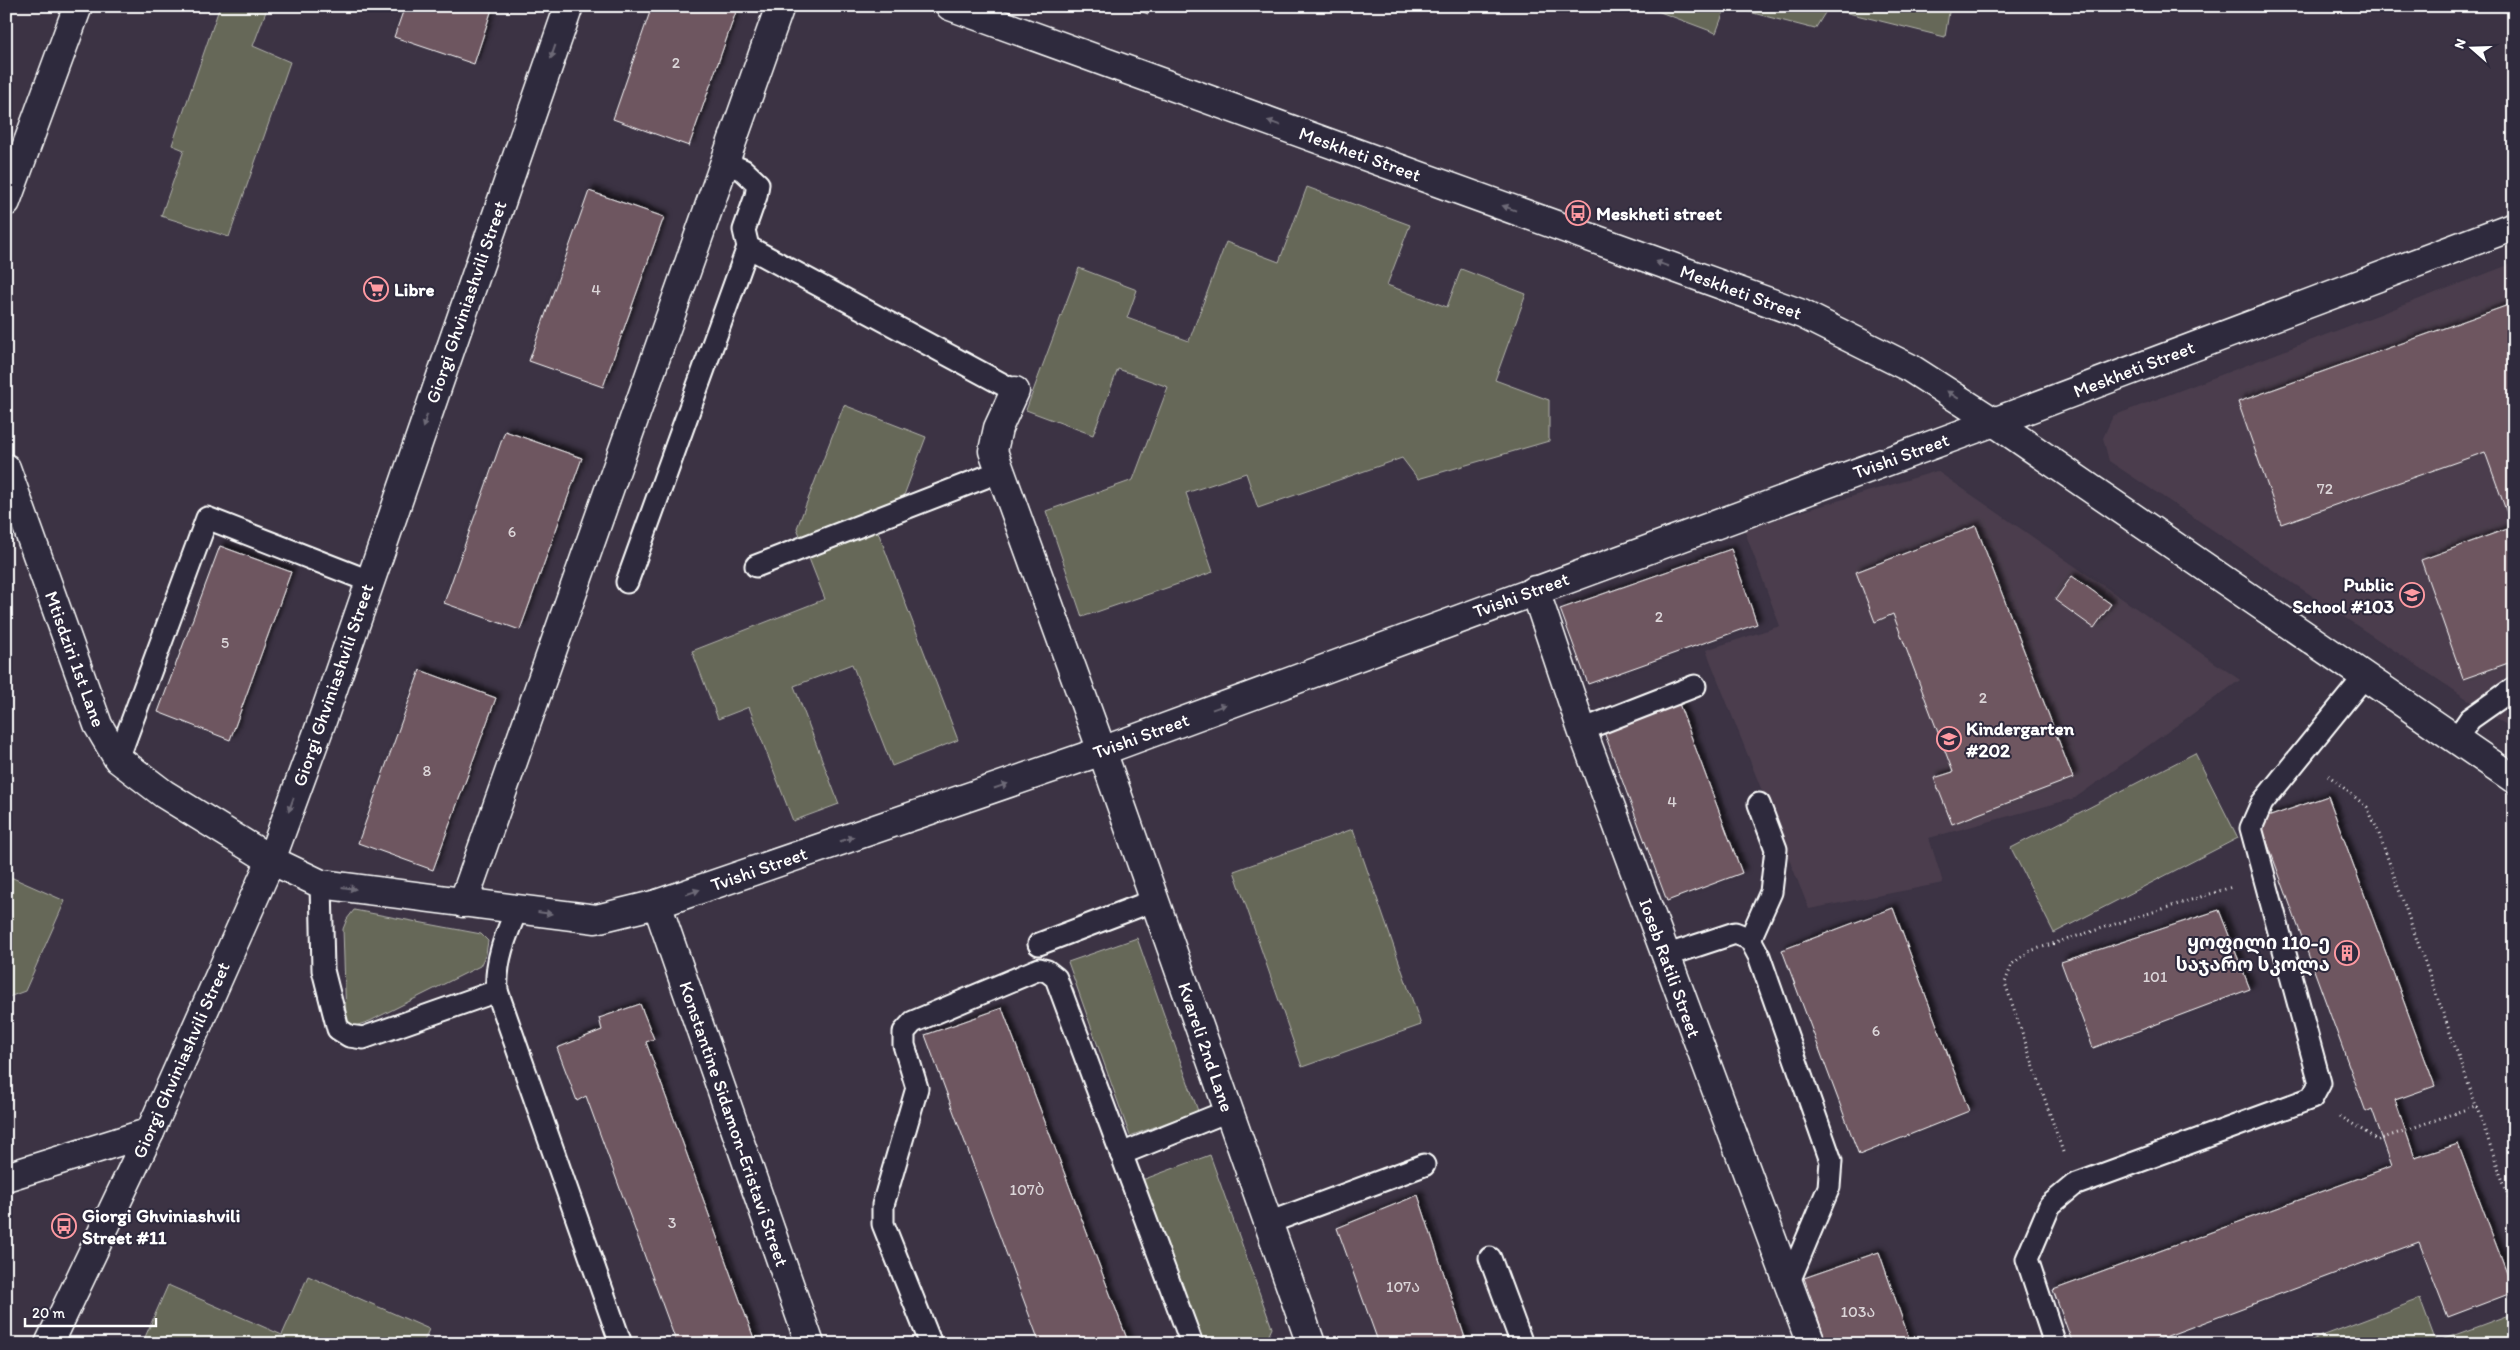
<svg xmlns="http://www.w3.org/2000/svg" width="2520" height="1350" viewBox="0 0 2520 1350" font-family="Itim,'Noto Sans Georgian',sans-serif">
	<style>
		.built { fill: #4b3e4d }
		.green { fill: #666759; stroke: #b2b3ac }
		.building { fill: #6e5661; stroke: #fff; filter: url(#shadow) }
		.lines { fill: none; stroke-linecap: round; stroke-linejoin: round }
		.service-casing { stroke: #fff; stroke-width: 25 }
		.minor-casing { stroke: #fff; stroke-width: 31 }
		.tertiary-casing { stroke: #fff; stroke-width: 31 }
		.path { stroke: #fff; stroke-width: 3; stroke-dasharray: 1 4; stroke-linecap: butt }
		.service { stroke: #2f2a3d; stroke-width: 21 }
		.minor { stroke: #2f2a3d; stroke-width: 28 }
		.tertiary { stroke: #2f2a3d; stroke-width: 28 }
		.oneway { fill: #6d6a77 }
		.labels { text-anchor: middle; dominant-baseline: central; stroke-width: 4; stroke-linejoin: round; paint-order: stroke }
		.number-label { font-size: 16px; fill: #dbd5d8 }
		.street-label { font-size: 19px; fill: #fff; stroke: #2f2a3d }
		.poi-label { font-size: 19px; font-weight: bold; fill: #fff; stroke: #2f2a3d; text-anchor: start }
	</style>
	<defs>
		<filter id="shadow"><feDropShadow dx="4.5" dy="-4.5" stdDeviation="2.5" flood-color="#0009"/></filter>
	</defs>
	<rect width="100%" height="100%" fill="#3c3344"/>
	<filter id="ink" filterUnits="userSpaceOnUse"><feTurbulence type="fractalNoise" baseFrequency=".02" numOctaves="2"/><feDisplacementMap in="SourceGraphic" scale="10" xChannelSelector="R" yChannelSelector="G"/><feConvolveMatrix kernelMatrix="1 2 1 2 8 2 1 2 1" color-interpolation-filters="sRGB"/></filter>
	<g filter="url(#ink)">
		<g class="built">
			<path d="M2514 263V730L2109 461 2103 438 2113 416Z"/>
			<path d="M1937 471 2240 680 2075 798 1929 838 1943 883 1809 909 1706 650 1780 626 1744 529Z"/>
		</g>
		<g class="green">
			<path d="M220 6H268L253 46 290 62 229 237 161 216 184 150 172 145Z"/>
			<path d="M1644 6H1950L1945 37 1828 8 1815 29 1726 6 1716 33Z"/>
			<path d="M1307 187 1410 225 1387 285 1447 307 1461 269 1526 294 1495 380 1549 400V441L1418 479 1402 458 1258 508 1246 473 1186 493 1213 572 1082 617 1046 511 1133 480 1168 387 1118 369 1093 435 1026 410 1079 268 1137 290 1127 318 1189 341 1226 242 1279 262Z"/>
			<path d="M844 405 926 437 903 498 870 511 958 740 892 766 852 664 794 686 839 804 793 821 749 707 718 719 692 651 825 599 797 528Z"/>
			<path d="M2195 753 2238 838 2054 933 2011 848Z"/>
			<path d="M1353 829 1421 1025 1302 1067 1234 871Z"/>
			<path d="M6 875 65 901 25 991 6 998Z"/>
			<path d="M354 910 481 934 488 941 486 954 480 966 370 1021 355 1026 346 1020 343 929 347 919Z"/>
			<path d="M1137 938 1198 1111 1130 1136 1068 962Z"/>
			<path d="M1210 1155 1272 1328 1265 1344H1199L1142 1180Z"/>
			<path d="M308 1276 429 1329 423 1344H142L168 1285 282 1335Z"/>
			<path d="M2420 1299 2436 1342 2514 1313V1344H2301Z"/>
		</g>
		<g class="building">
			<path d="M405 6H493L474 64 394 37Z"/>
			<path d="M652 6H738L689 146 613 119Z"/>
			<path d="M1128 6H1151L1148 14Z"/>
			<path d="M589 191 664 217 603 387 529 361Z"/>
			<path d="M2514 303V661L2463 679 2421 560 2512 527 2485 452 2281 524 2238 402Z"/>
			<path d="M505 431 582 458 520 630 444 603Z"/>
			<path d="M1976 526 2073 778 1952 824 1934 778 1953 772 1893 614 1875 622 1856 572Z"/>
			<path d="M220 546 291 572 230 740 158 712Z"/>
			<path d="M1731 549 1757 624 1588 684 1560 609Z"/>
			<path d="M2072 576 2111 604 2094 628 2055 600Z"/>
			<path d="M420 670 496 698 433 870 358 843Z"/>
			<path d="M1678 701 1742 873 1667 901 1603 729Z"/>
			<path d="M2328 796 2435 1086 2395 1100 2415 1158 2458 1144 2514 1292 2448 1317 2419 1242 2146 1344H2073L2053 1290 2392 1166 2372 1109 2366 1112 2259 820Z"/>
			<path d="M1893 908 1969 1111 1859 1155 1782 950Z"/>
			<path d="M2219 910 2250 989 2093 1048 2061 962Z"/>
			<path d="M640 1004 654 1039 646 1042 756 1344H677L586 1096 577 1101 557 1048 602 1030 599 1018Z"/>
			<path d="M1002 1008 1129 1344H1040L925 1035Z"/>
			<path d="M1418 1195 1467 1344H1379L1337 1228Z"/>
			<path d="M1879 1252 1911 1344H1827L1804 1278Z"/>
		</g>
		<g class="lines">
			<defs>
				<g id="service">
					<path d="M725 163 743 170 758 184 756 196 744 230 748 247 1015 391"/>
					<path d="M756 566 1001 471"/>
					<path d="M627 582 748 247"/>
					<path d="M1582 730 1695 686"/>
					<path d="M2456 739 2470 719 2514 688"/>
					<path d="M118 759 207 518 369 581"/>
					<path d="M321 884 323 970 338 1029 349 1036 363 1038 497 991"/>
					<path d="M517 909C505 937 495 961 497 991L621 1344"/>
					<path d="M1750 939 1771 892 1776 849 1759 804"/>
					<path d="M1039 944 1155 900"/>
					<path d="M1665 956 1735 933 1750 939 1759 956 1831 1161 1829 1187 1788 1284"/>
					<path d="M1121 1154 1228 1111"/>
					<path d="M1268 1223 1424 1165"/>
					<path d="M1490 1258 1522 1344"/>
					<path d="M931 1344 883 1224V1205L917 1088 904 1045V1032L913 1022 1039 969 1047 971 1056 978 1192 1344"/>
					<path d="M2055 1344 2027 1259 2050 1205 2074 1185 2312 1098 2320 1083 2251 828 2262 803 2365 676"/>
				</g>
				<g id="minor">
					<path d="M6 202 78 6"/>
					<path d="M1015 391 998 428 993 451 1102 751 1311 1344"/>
					<path d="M6 468 98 725 118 759 164 794 271 860 321 884 596 919 657 904 1102 751 1994 422 2514 226"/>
					<path d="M1535 590 1582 730 1811 1344"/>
					<path d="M463 903 780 6"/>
					<path d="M657 904 810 1344"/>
					<path d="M49 1344 150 1132"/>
				</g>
				<g id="tertiary">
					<path d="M950 6 1802 314 1910 368 1994 422 2514 779"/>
					<path d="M6 1177 150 1132 271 860 322 721 569 6"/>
				</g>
			</defs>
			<use href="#service" class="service-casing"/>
			<use href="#minor" class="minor-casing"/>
			<use href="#tertiary" class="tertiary-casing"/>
			<g class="path">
				<path d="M2328 775 2367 807 2378 831 2514 1212"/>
				<path d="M2340 1116 2378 1140 2475 1106"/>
				<path d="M2063 1152 2005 983 2012 964 2030 951 2232 887"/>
			</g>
			<use href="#service" class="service"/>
			<use href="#minor" class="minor"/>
			<use href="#tertiary" class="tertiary"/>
		</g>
		<defs><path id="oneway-solid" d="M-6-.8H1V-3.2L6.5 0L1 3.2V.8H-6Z" transform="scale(1.25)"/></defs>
		<g class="oneway">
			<use href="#oneway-solid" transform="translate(553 52) rotate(109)"/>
			<use href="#oneway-solid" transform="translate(1274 123) rotate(-160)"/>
			<use href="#oneway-solid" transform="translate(1509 208) rotate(-160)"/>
			<use href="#oneway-solid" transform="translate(1662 264) rotate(-160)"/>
			<use href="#oneway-solid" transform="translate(1953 395) rotate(-147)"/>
			<use href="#oneway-solid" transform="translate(425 421) rotate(109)"/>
			<use href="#oneway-solid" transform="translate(1219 707) rotate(-20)"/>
			<use href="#oneway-solid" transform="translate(1001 786) rotate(-19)"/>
			<use href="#oneway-solid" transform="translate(291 805) rotate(110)"/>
			<use href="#oneway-solid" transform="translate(847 839) rotate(-19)"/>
			<use href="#oneway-solid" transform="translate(349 888) rotate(8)"/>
			<use href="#oneway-solid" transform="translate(693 892) rotate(-19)"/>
			<use href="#oneway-solid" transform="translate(545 913) rotate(7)"/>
		</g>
	</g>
	<defs>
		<symbol id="bus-ring" viewBox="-11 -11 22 22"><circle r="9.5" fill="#2f2a3d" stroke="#ff9aa2" stroke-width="1.5"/><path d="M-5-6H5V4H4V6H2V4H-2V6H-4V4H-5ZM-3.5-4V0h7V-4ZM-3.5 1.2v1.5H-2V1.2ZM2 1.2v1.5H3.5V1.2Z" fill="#ff9aa2"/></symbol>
		<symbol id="supermarket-ring" viewBox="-11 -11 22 22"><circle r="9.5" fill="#2f2a3d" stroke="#ff9aa2" stroke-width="1.5"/><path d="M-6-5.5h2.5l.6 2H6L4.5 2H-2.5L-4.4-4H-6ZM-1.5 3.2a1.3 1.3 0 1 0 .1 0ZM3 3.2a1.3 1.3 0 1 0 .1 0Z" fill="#ff9aa2"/></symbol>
		<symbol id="school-ring" viewBox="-11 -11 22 22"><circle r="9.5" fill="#2f2a3d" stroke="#ff9aa2" stroke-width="1.5"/><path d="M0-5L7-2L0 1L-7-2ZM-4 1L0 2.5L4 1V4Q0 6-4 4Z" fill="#ff9aa2"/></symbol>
		<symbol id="building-ring" viewBox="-11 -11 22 22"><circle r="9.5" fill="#2f2a3d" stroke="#ff9aa2" stroke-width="1.5"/><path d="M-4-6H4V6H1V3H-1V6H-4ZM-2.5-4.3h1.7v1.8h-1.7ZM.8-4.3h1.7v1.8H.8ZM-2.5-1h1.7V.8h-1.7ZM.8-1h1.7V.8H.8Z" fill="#ff9aa2"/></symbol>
	</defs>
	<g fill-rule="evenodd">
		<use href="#bus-ring" x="1564" y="199" width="28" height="28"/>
		<use href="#supermarket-ring" x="362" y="275" width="28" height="28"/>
		<use href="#school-ring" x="2398" y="581" width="28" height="28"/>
		<use href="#school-ring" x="1935" y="725" width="28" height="28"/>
		<use href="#building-ring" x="2333" y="939" width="28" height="28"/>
		<use href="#bus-ring" x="50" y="1212" width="28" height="28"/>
	</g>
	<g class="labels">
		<g class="number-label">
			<text x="676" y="62">2</text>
			<text x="596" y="289">4</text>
			<text x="2325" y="488">72</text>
			<text x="512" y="531">6</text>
			<text x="1659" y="616">2</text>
			<text x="225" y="642">5</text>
			<text x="1983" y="697">2</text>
			<text x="427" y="770">8</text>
			<text x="1672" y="801">4</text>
			<text x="2155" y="976">101</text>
			<text x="1876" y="1030">6</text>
			<text x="1027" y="1189">107ბ</text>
			<text x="672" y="1222">3</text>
			<text x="1403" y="1286">107ა</text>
			<text x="1858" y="1311">103ა</text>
		</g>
		<g class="street-label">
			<text transform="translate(1360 154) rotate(20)">Meskheti Street</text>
			<text transform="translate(1741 292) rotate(20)">Meskheti Street</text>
			<text transform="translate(466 302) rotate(-71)">Giorgi Ghviniashvili Street</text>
			<text transform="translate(2134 369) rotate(-21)">Meskheti Street</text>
			<text transform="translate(1901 456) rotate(-20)">Tvishi Street</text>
			<text transform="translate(1521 595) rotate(-20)">Tvishi Street</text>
			<text transform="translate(75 659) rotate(70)">Mtisdziri 1st Lane</text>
			<text transform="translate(333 685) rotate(-71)">Giorgi Ghviniashvili Street</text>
			<text transform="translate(1141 736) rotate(-20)">Tvishi Street</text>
			<text transform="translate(759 869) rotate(-19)">Tvishi Street</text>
			<text transform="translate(1670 968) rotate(70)">Ioseb Ratili Street</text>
			<text transform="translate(1206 1047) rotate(71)">Kvareli 2nd Lane</text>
			<text transform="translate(181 1060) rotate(-66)">Giorgi Ghviniashvili Street</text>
			<text transform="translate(734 1124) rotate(71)">Konstantine Sidamon-Eristavi Street</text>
		</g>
		<g class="poi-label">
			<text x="1596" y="213">Meskheti street</text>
			<text x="394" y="289">Libre</text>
			<text x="2394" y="584" text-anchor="end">Public<tspan x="2394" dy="22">School #103</tspan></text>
			<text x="1966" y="728">Kindergarten<tspan x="1966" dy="22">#202</tspan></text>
			<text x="2330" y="942" text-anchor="end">ყოფილი 110-ე<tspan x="2330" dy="22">საჯარო სკოლა</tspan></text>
			<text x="82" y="1215">Giorgi Ghviniashvili<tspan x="82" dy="22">Street #11</tspan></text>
		</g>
	</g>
	<rect width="2520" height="1350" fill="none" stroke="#2f2a3d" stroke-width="25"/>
	<rect x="12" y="12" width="2495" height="1325" fill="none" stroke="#fff" stroke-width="2" filter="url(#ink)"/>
	<g transform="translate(2472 48) rotate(290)" stroke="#2f2a3d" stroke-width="4" paint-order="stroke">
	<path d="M0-4L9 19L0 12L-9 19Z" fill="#ffffff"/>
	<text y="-8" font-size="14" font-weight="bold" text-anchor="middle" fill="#ffffff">N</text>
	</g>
	<path d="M25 1318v8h131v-8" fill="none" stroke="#ffffff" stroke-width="2.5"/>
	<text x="32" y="1318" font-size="15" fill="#ffffff" stroke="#2f2a3d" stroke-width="4" paint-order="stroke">20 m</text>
</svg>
